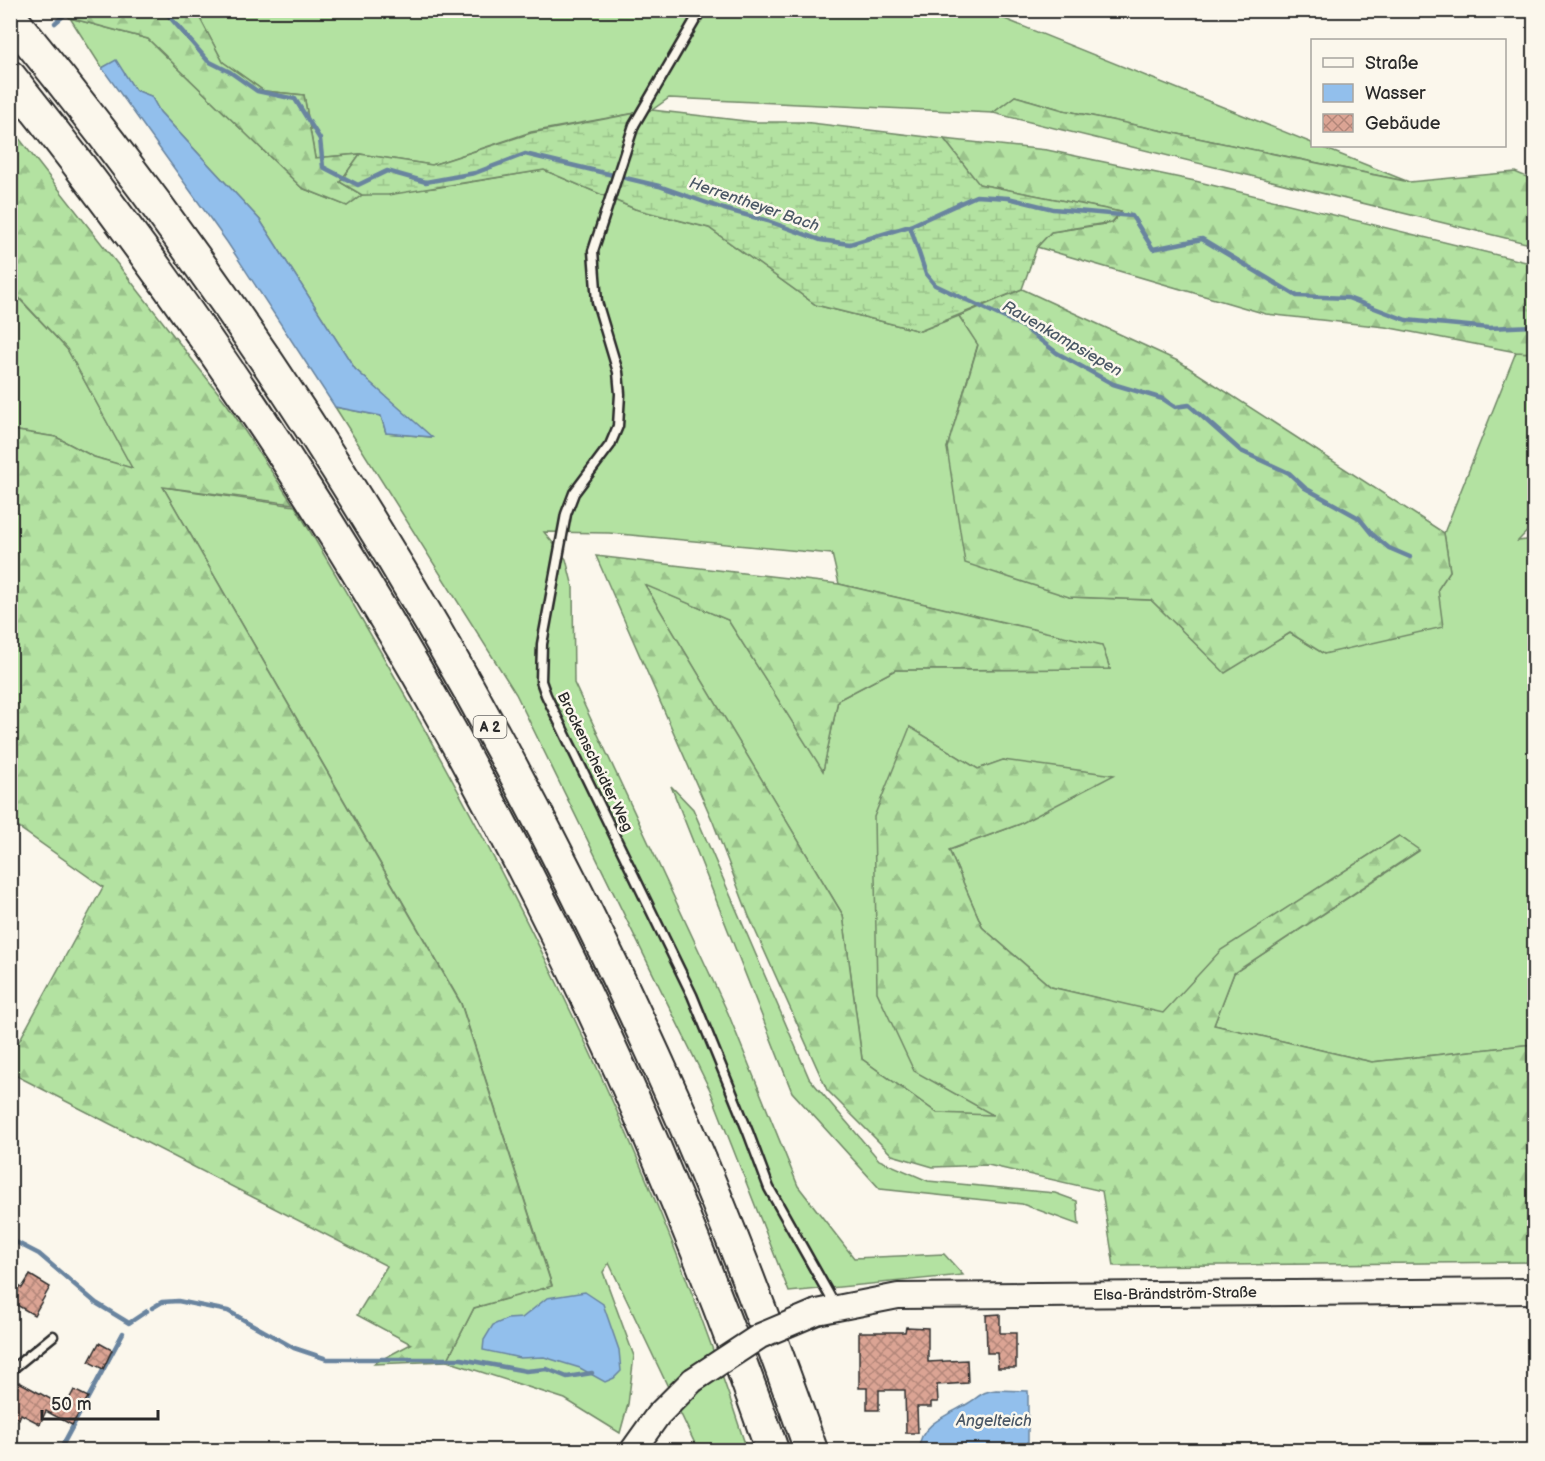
<svg xmlns="http://www.w3.org/2000/svg" width="1545" height="1461" viewBox="0 0 1545 1461" font-family="'Balsamiq Sans',sans-serif">
	<style>
		.grass { fill: #b3e2a1; stroke: #6f8666; stroke-width: 1.5 }
		.forest { fill: url(#forest-firs); stroke: #6f8666; stroke-width: 1.5 }
		.wetland { fill: url(#wetland-marsh); stroke: #6f8666; stroke-width: 1.5 }
		.water { fill: #92bfec; stroke: #69849f; stroke-width: 1.5 }
		.lines { fill: none; stroke-linecap: round; stroke-linejoin: round }
		.stream { stroke: #69849f; stroke-width: 4.5 }
		.building { fill: url(#building-cross-hatch); stroke: #2b2b2b; stroke-width: 1.5 }
		.lane-casing { stroke: #2b2b2b; stroke-width: 13 }
		.secondary-casing { stroke: #2b2b2b; stroke-width: 28 }
		.highway-casing { stroke: #2b2b2b; stroke-width: 36 }
		.lane { stroke: #fbf7ec; stroke-width: 8 }
		.secondary { stroke: #fbf7ec; stroke-width: 24 }
		.highway { stroke: #fbf7ec; stroke-width: 32 }
		.secondary-bridge-casing { stroke: #2b2b2b; stroke-width: 28; stroke-linecap: butt }
		.secondary-bridge { stroke: #fbf7ec; stroke-width: 24 }
		.labels { text-anchor: middle; dominant-baseline: central; stroke-width: 5; stroke-linejoin: round; paint-order: stroke }
		.shield { fill: #fbf7ec; stroke: #696865; stroke-width: 1.5 }
		.shield-label { font-size: 14px; font-weight: bold; fill: #2b2b2b }
		.street-label { font-size: 15px; fill: #2b2b2b; stroke: #fbf7ec }
		.water-label { font-size: 16px; font-style: italic; fill: #4a5765; stroke: #fbf7ec }
	</style>
	<defs>
		<pattern id="forest-firs" width="22" height="20" patternUnits="userSpaceOnUse" patternTransform="scale(1.5)"><rect width="22" height="20" fill="#b3e2a1"/><path d="M5 1l3.5 6h-7zM16 11l3.5 6h-7z" fill="#9ac28b"/></pattern>
		<pattern id="wetland-marsh" width="20" height="14" patternUnits="userSpaceOnUse" patternTransform="scale(1.5)"><rect width="20" height="14" fill="#b3e2a1"/><path d="M1 5h8M5 5V1M11 12h8M15 12V8" fill="none" stroke="#9ac28b"/></pattern>
		<pattern id="building-cross-hatch" width="8" height="8" patternUnits="userSpaceOnUse" patternTransform="scale(1.5)"><rect width="8" height="8" fill="#dba494"/><path d="M0 0l8 8M0 8l8-8" fill="none" stroke="#b28679"/></pattern>
	</defs>
	<rect width="100%" height="100%" fill="#fbf7ec"/>
	<filter id="ink" filterUnits="userSpaceOnUse"><feTurbulence type="fractalNoise" baseFrequency=".0167" numOctaves="2"/><feDisplacementMap in="SourceGraphic" scale="12" xChannelSelector="R" yChannelSelector="G"/><feConvolveMatrix kernelMatrix="1 2 1 2 8 2 1 2 1" color-interpolation-filters="sRGB"/></filter>
	<g filter="url(#ink)">
		<g class="grass">
			<path d="M196 11H985L1312 143V146H1319L1409 182 1063 110 1015 96 993 113 669 98 652 110 531 132 432 165 360 154 315 158 304 95 264 91 223 62Z"/>
			<path d="M70 18 148 39 302 188 347 206 362 195 434 188 544 170 635 209 709 228 816 305 920 331 959 316 978 344 947 448 1069 597 1151 600 1225 672 1290 633 1324 654 1438 589 1450 571 1444 533 1516 352 1534 353V524L1518 541 1534 539V1044L1372 1062 1214 1025 1234 973 1419 851 1399 836 1222 950 1163 1014 1051 987 983 928 949 850 1020 824 1004 760 978 769 910 727 995 1116 937 1113 862 1059 843 915 644 584 728 620 823 770 838 700 895 670 1110 669 1102 646 839 584 832 554 609 533 544 532 566 559 573 587 574 683 728 1013 798 1186 854 1258 944 1254 963 1275 789 1292 710 1090 516 694 335 407 381 416 386 433 431 437 355 369 260 220 160 112 151 96 135 90 116 61 102 68Z"/>
			<path d="M10 289 67 349 133 469 94 457 56 437 11 430Z"/>
			<path d="M163 487 295 506C475 806 640 1116 747 1450H698L609 1263 603 1272 634 1356 628 1404 620 1433 565 1399 447 1361 474 1308 552 1285 461 1003Z"/>
			<path d="M671 786 693 809 809 1078 879 1160 928 1181 1055 1193 1077 1201 1079 1225 1022 1204 880 1189 792 1092Z"/>
		</g>
		<g class="forest">
			<path d="M62 11H196L223 62 264 91 304 95 315 158 360 154 340 182 362 195 347 206 302 188 148 39 70 18Z"/>
			<path d="M1015 96 1063 110 1409 182 1515 172 1534 180V245L993 113Z"/>
			<path d="M11 128 227 404 293 504 163 487 461 1004 552 1286 474 1308 447 1361 373 1364 411 1344 357 1315 387 1266 11 1073V1056L103 887 11 822V430L56 437 94 457 132 468 67 349 11 289Z"/>
			<path d="M944 139 1047 150 1195 181 1534 264V353L1516 352 1385 327 1266 314 1037 247 1051 232 1112 223 1121 212 978 184Z"/>
			<path d="M1022 289 1180 362 1444 533 1450 571 1438 589 1443 627 1324 654 1290 633 1225 673 1151 600 1069 597 965 563 947 448 978 345 959 316Z"/>
			<path d="M596 556 839 584 1102 645 1110 669 895 670 838 700 823 771 728 620 645 585 843 915 862 1059 937 1113 993 1115 914 1071 877 992 874 817 910 727 978 769 1003 760 1114 775 1020 824 949 850 983 928 1051 987 1163 1013 1221 950 1399 836 1419 850 1234 973 1214 1025 1372 1062 1534 1044V1262L1114 1266 1102 1191 988 1165 933 1167 892 1155 827 1090 750 919 713 822Z"/>
		</g>
		<path class="wetland" d="M652 110 754 122H803L944 139 979 184 1121 212 1112 222 1051 232 1037 247 1022 289 920 331 816 305 709 228 635 209 544 170 388 195H362L340 182 360 154 432 165 531 133Z"/>
		<g class="water">
			<path d="M116 60 135 90 151 96 160 112 260 220 355 369 432 437 386 433 381 416 335 407 227 242 102 68Z"/>
			<path d="M585 1292 603 1304 619 1350 621 1371 614 1378 605 1382 580 1368 544 1357 520 1358 483 1350 484 1340 493 1325 507 1319 522 1318 547 1298Z"/>
			<path d="M996 1390 1028 1391V1450H919C918 1425 949 1414 967 1404 979 1397 982 1391 996 1390Z"/>
		</g>
		<g class="lines">
			<g class="stream">
				<path d="M158 10 168 15 208 61 230 72 257 91 295 99 320 139 323 167 358 185 387 171 426 182 475 173 525 154 659 186 724 209 768 221 820 240 850 244 910 226 976 196 1008 198 1053 209 1132 216 1153 249 1202 239 1297 296 1348 298 1406 320 1489 328 1534 326"/>
				<path d="M55 23 70 10"/>
				<path d="M910 226 926 274 935 285 1022 326 1057 353 1113 384 1163 399 1175 407 1189 405 1241 451 1289 473 1305 488 1359 518 1372 534 1389 548 1410 557"/>
				<path d="M10 1239 39 1254 96 1303 129 1323 147 1311"/>
				<path d="M152 1308 162 1302 178 1301 228 1311 294 1348 327 1359H461L526 1371 547 1369 567 1377 592 1373"/>
				<path d="M60 1450 123 1333"/>
			</g>
		</g>
		<g class="building">
			<path d="M30 1275 50 1287 34 1315 10 1301V1282L22 1288Z"/>
			<path d="M1000 1314V1333H1016V1368H998L997 1353H987L986 1315Z"/>
			<path d="M906 1327 928 1328V1362L967 1360 968 1383 937 1385 938 1402H931V1407H917L918 1433H906L905 1390H879V1410H867V1388H859V1332H905Z"/>
			<path d="M99 1343 112 1350 103 1369 89 1362Z"/>
			<path d="M19 1382 65 1407 74 1390 88 1397 72 1425 46 1411 40 1424 21 1414 19 1419 10 1415V1398Z"/>
		</g>
		<g class="lines">
			<defs>
				<g id="lane">
					<path d="M701 10 634 125 593 251 597 302 618 372 620 394 618 426 610 445 574 493 566 514 542 644 541 681 546 695 692 995 748 1132 769 1188 836 1307"/>
					<path d="M10 1371 53 1336"/>
				</g>
				<g id="secondary">
					<path d="M817 1312 898 1296 1534 1291"/>
					<path d="M633 1450 658 1415 693 1380"/>
				</g>
				<g id="highway">
					<path d="M10 17C279 344 500 708 672 1095 724 1211 769 1331 811 1450"/>
					<path d="M10 77C344 494 596 946 772 1450"/>
				</g>
			</defs>
			<use href="#lane" class="lane-casing"/>
			<use href="#secondary" class="secondary-casing"/>
			<use href="#highway" class="highway-casing"/>
			<use href="#lane" class="lane"/>
			<use href="#secondary" class="secondary"/>
			<use href="#highway" class="highway"/>
			<defs>
				<path id="secondary-bridge" d="M693 1380 760 1336 817 1312"/>
			</defs>
			<use href="#secondary-bridge" class="secondary-bridge-casing"/>
			<use href="#secondary-bridge" class="secondary-bridge"/>
		</g>
	</g>
	<g class="labels">
		<rect class="shield" x="473.5" y="716" width="33" height="22" rx="4.5"/>
		<g class="shield-label">
			<text x="490" y="727">A 2</text>
		</g>
		<g class="street-label">
			<text transform="translate(595 762) rotate(64)">Brockenscheidter Weg</text>
			<text transform="translate(1175 1294) rotate(-1)">Elsa-Brändström-Straße</text>
		</g>
		<g class="water-label">
			<text transform="translate(754 205) rotate(19)">Herrentheyer Bach</text>
			<text transform="translate(1062 339) rotate(30)">Rauenkampsiepen</text>
			<text x="994" y="1421">Angelteich</text>
		</g>
	</g>
	<rect width="1545" height="1461" fill="none" stroke="#fbf7ec" stroke-width="36"/>
	<rect x="18" y="18" width="1509" height="1425" fill="none" stroke="#2b2b2b" stroke-width="2" filter="url(#ink)"/>
	<rect x="1311" y="39" width="195" height="108" fill="#fbf7ec" stroke="#a8a59f" stroke-width="1.5"/>
	<rect x="1323" y="58" width="30" height="9" fill="#fbf7ec" stroke="#a8a59f" stroke-width="1.5"/>
	<text x="1365" y="69" font-size="18" fill="#2b2b2b">Straße</text>
	<rect x="1323" y="84" width="30" height="18" fill="#92bfec" stroke="#a8a59f" stroke-width="1.5"/>
	<text x="1365" y="99" font-size="18" fill="#2b2b2b">Wasser</text>
	<rect x="1323" y="114" width="30" height="18" fill="url(#building-cross-hatch)" stroke="#a8a59f" stroke-width="1.5"/>
	<text x="1365" y="129" font-size="18" fill="#2b2b2b">Gebäude</text>
	<path d="M42 1410v9h116v-9" fill="none" stroke="#2b2b2b" stroke-width="3"/>
	<text x="51" y="1410" font-size="18" fill="#2b2b2b" stroke="#fbf7ec" stroke-width="4.5" paint-order="stroke">50 m</text>
</svg>
